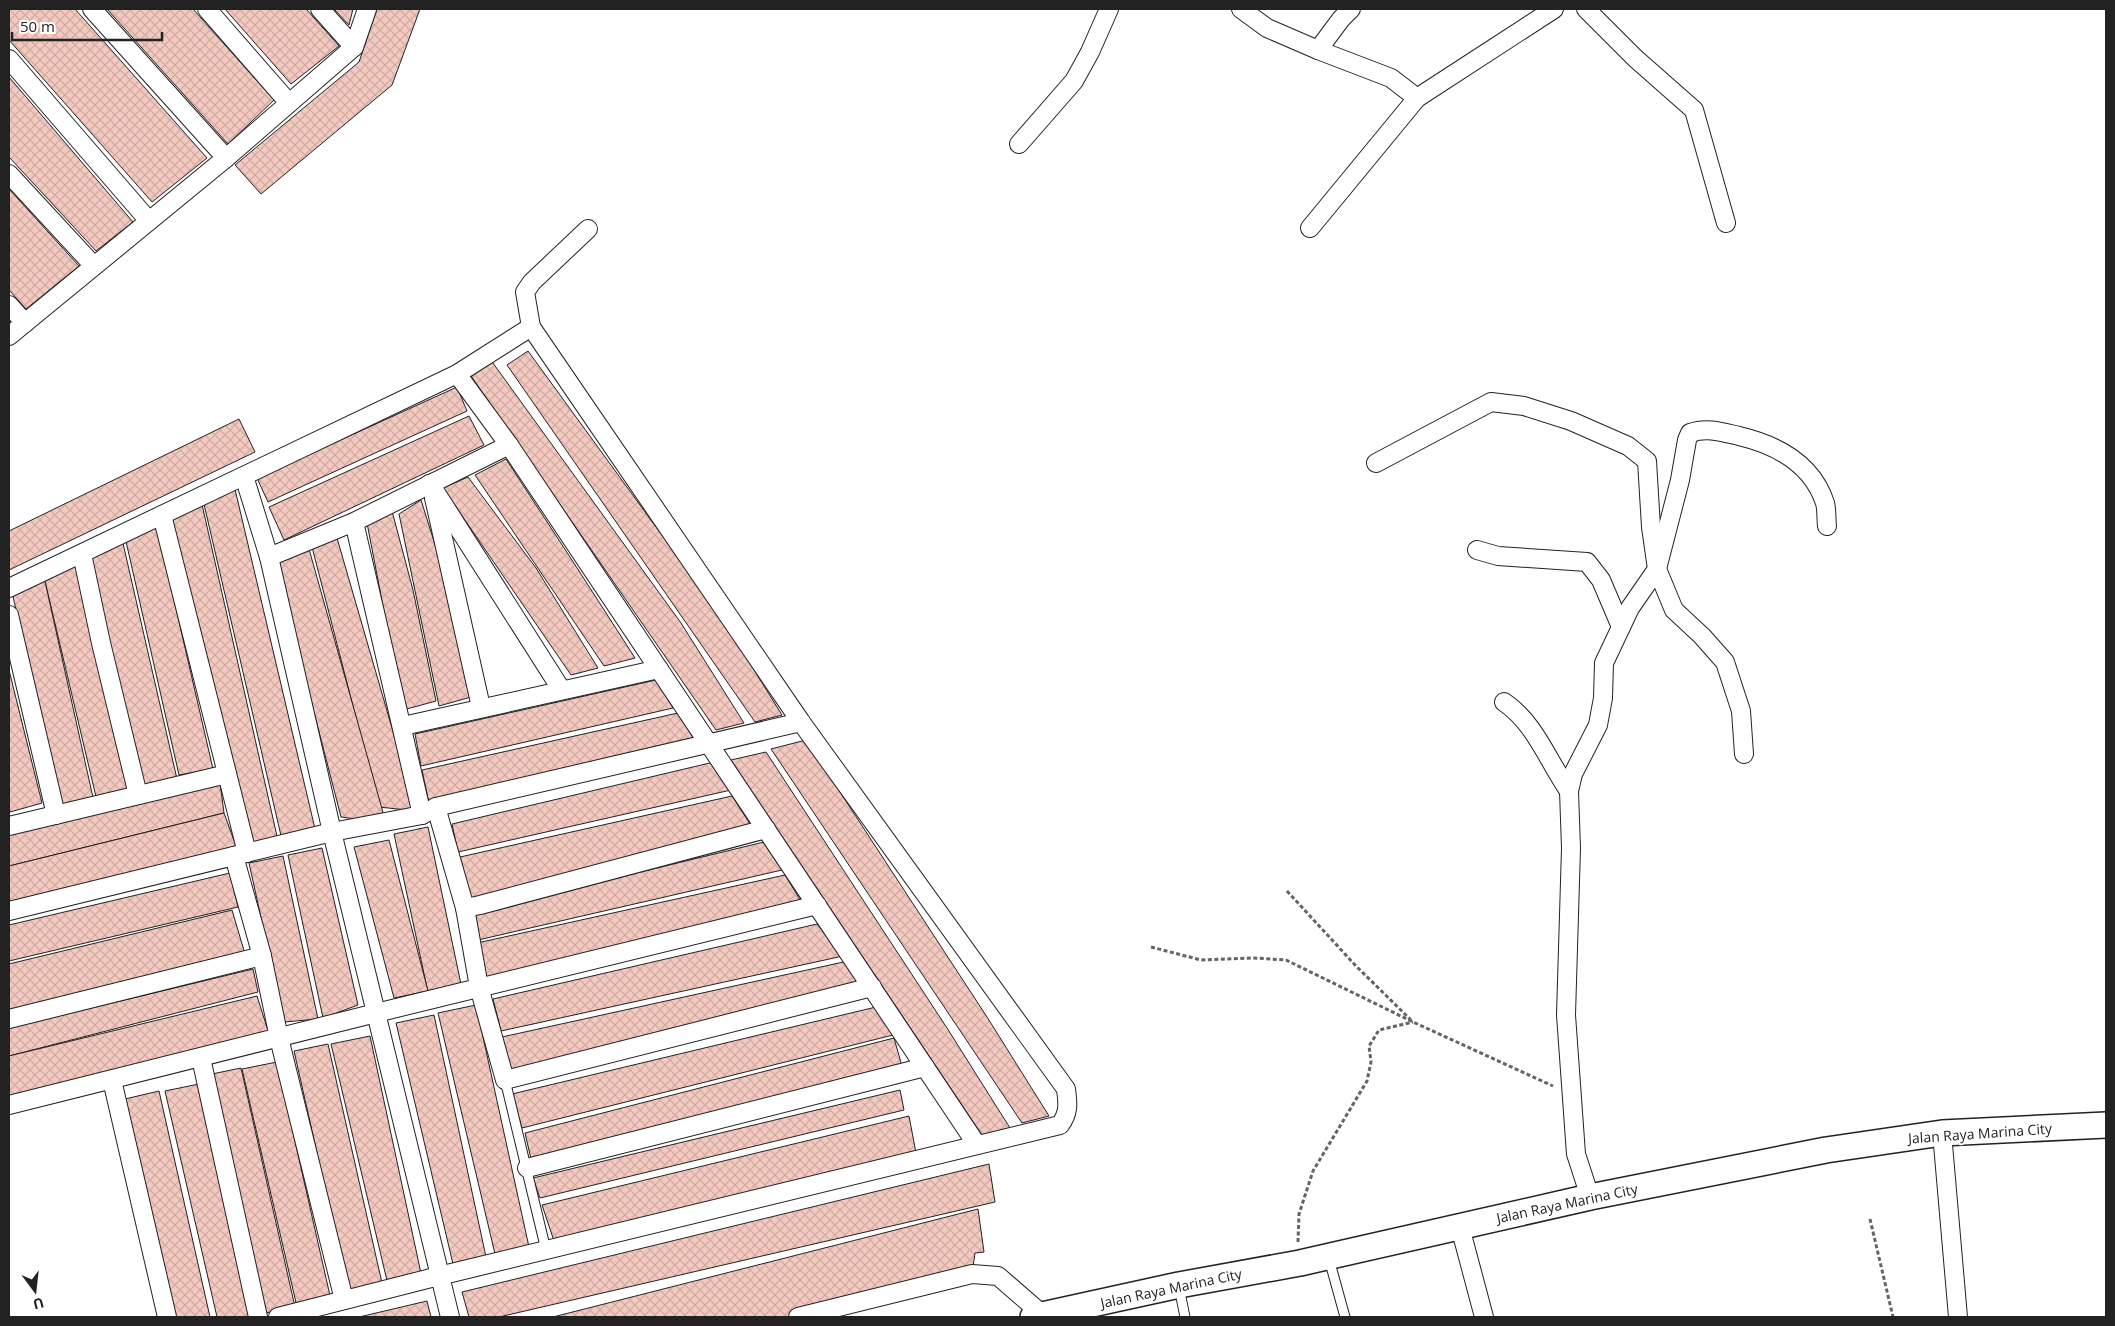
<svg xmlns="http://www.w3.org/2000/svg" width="2115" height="1326" viewBox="0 0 2115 1326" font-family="'Open Sans',sans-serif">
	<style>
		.building { fill: url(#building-cross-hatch); stroke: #222 }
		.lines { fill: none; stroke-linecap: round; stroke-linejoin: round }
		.lane-casing { stroke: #222; stroke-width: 11 }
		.street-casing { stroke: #222; stroke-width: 20 }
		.secondary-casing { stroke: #222; stroke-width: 28 }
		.path { stroke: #646464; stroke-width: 3; stroke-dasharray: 4 2.5; stroke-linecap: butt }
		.lane { stroke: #fff; stroke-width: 9 }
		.street { stroke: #fff; stroke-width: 18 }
		.secondary { stroke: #fff; stroke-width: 25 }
		.labels { text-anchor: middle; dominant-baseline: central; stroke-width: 4; stroke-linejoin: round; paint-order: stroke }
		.street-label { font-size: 14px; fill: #222; stroke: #fff }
	</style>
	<defs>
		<pattern id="building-cross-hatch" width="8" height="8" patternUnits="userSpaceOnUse" patternTransform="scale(1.25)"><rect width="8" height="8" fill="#f3c9c0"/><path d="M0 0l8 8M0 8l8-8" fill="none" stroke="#d0aca5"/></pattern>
	</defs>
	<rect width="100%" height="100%" fill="#fff"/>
	<g class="building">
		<path d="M9 9H75L207 158 152 202 9 40Z"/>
		<path d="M107 9H193L274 100 228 144Z"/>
		<path d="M225 9H306L339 46 291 84Z"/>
		<path d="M334 9H353L349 25Z"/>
		<path d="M377 9H420L392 85 261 194 235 165 359 62Z"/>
		<path d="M9 77 133 222 96 251 9 157Z"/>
		<path d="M9 189 79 266 26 309 9 290Z"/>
		<path d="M528 351 720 615 782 715 755 722 507 365Z"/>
		<path d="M490 359 681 623 744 723 716 730 469 373Z"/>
		<path d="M457 387 467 411 268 502 257 478Z"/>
		<path d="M469 416 484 445 284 540 269 507Z"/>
		<path d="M239 419 255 452 9 570V531Z"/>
		<path d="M506 459 570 557 635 658 604 666 475 475Z"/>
		<path d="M468 477 536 568 598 668 571 675 443 488Z"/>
		<path d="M234 485 316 833 282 840 203 500Z"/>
		<path d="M201 500 279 845 249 848 170 515Z"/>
		<path d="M421 500 448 586 471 697 439 706 399 514Z"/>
		<path d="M392 511 413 590 436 701 403 710 367 523Z"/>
		<path d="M156 522 213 769 179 775 125 537Z"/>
		<path d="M337 538 416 811 379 807 312 547Z"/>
		<path d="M122 539 177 779 143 786 88 557Z"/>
		<path d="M309 549 386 823 341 817 274 557Z"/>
		<path d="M75 563 130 792 97 801 44 577Z"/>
		<path d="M44 577 94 802 61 811 12 592Z"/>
		<path d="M9 670 42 803 10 812 9 808Z"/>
		<path d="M656 680 673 708 421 766 415 734Z"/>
		<path d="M678 713 695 741 429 803 422 770Z"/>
		<path d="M806 740 987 1017 1049 1116 1022 1123 771 749Z"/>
		<path d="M766 752 947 1028 1010 1128 982 1135 731 760Z"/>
		<path d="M714 762 731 790 458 852 452 824Z"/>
		<path d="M220 783 224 813 9 866V833Z"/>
		<path d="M732 796 754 830 471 899 460 857Z"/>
		<path d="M224 813 237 849 9 905V866Z"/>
		<path d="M428 827 462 989 429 997 394 834Z"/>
		<path d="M389 840 428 991 394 998 354 847Z"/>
		<path d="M764 842 782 870 478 940 471 913Z"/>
		<path d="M322 848 358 1005 323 1018 288 855Z"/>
		<path d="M283 856 318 1019 284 1022 249 863Z"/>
		<path d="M230 873 238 907 9 961V925Z"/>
		<path d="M785 875 802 903 485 979 477 943Z"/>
		<path d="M232 910 245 954 9 1013V964Z"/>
		<path d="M817 924 843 956 501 1031 493 999Z"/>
		<path d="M848 961 865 989 509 1074 502 1037Z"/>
		<path d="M253 969 258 992 9 1056V1028Z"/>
		<path d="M257 996 271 1040 9 1105V1056Z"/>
		<path d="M476 1005 529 1247 495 1254 438 1013Z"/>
		<path d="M876 1007 889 1023 893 1035 522 1128 512 1094Z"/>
		<path d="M434 1015 486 1257 453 1264 396 1023Z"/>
		<path d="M370 1036 422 1278 388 1285 331 1044Z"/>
		<path d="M894 1038 902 1066 531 1159 525 1133Z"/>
		<path d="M328 1044 382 1283 348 1290 294 1051Z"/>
		<path d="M277 1062 331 1300 297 1307 242 1069Z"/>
		<path d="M241 1068 295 1307 261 1314 207 1075Z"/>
		<path d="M199 1084 252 1317H217L165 1091Z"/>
		<path d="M900 1090 904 1110 540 1198 533 1178Z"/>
		<path d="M159 1091 210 1317H175L125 1099Z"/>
		<path d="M909 1116 916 1153 554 1241 542 1205Z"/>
		<path d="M989 1164 995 1202 499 1317H469L462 1292Z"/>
		<path d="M978 1209 984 1252 975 1253 972 1274 798 1317H553Z"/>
		<path d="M427 1301 431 1317H359Z"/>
	</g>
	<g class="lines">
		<defs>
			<g id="lane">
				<path d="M505 1080 546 1250"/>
				<path d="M1329 1259 1345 1317"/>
				<path d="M1179 1287 1185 1317"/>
			</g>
			<g id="street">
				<path d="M92 9 226 158"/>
				<path d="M207 9 289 103"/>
				<path d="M320 9 354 47"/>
				<path d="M1241 9 1267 28 1318 50 1391 78 1417 98"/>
				<path d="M1586 9 1635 58 1694 110 1726 223"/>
				<path d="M1318 50 1341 19 1351 9"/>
				<path d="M9 59 149 221"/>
				<path d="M1019 144 1074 81 1090 52 1109 9"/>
				<path d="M9 174 94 266"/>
				<path d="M1310 228 1417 98 1554 9"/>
				<path d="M9 305 25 323"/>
				<path d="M9 336 226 158 354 47 367 9"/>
				<path d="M457 374 509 445 977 1145"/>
				<path d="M1376 463 1491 402 1524 406 1571 421 1628 446 1647 461 1651 527 1657 569 1674 610 1702 636 1725 662 1741 711 1744 754"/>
				<path d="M244 476 269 557 332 832 450 1317"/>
				<path d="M429 484 431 485 561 689"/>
				<path d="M434 498 481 707"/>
				<path d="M162 515 247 853"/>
				<path d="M354 522 422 815"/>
				<path d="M1477 550 1498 556 1587 562 1601 580 1621 627"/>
				<path d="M82 554 101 643 138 795"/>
				<path d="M269 557 354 522 509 445"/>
				<path d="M9 588 457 374 531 327"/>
				<path d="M9 615 56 815"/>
				<path d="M1504 702C1535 723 1548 761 1569 791"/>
				<path d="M403 726 659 669"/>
				<path d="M436 807 465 908 480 905 766 829"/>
				<path d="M9 826 227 774"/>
				<path d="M234 856 262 956 279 1038 344 1300"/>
				<path d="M465 908 479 987 505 1080 872 987"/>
				<path d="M9 911 332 832 422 815 436 807 801 722"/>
				<path d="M9 1019 262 956"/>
				<path d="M201 1058 258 1317"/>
				<path d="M112 1080 167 1317"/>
				<path d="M9 1105 376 1013 817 905"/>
				<path d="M1942 1133 1958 1317"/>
				<path d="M527 1168 925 1067"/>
				<path d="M1590 1197 1576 1154 1566 1015 1571 848 1569 791 1573 774 1598 725 1603 698 1604 663 1630 608 1657 569 1680 480 1687 440 1690 433C1707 427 1722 432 1739 436 1777 445 1812 463 1825 503 1827 510 1826 519 1827 526"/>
				<path d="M1460 1227 1484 1317"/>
				<path d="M278 1317 439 1276 1060 1125C1069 1113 1068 1104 1066 1089L801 722 531 327 525 292 532 282 588 229"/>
				<path d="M798 1317 972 1274 998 1276 1043 1315"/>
			</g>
			<path id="secondary" d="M1033 1317 1179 1285 1300 1263 1590 1197 1826 1150 1942 1133 2106 1125"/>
		</defs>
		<use href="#lane" class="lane-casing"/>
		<use href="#street" class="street-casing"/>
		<use href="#secondary" class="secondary-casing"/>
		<g class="path">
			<path d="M1287 891 1356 966 1411 1020"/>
			<path d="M1151 947 1201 960 1254 958 1286 960 1413 1022 1553 1086"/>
			<path d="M1870 1219 1893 1317"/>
			<path d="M1298 1242 1299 1214 1313 1171 1367 1081 1371 1062 1369 1046 1379 1030 1413 1022"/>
		</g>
		<use href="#lane" class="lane"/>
		<use href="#street" class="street"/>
		<use href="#secondary" class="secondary"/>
	</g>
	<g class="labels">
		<g class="street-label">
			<text transform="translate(1980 1133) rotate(-4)">Jalan Raya Marina City</text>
			<text transform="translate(1567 1203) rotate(-12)">Jalan Raya Marina City</text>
			<text transform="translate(1171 1288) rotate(-12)">Jalan Raya Marina City</text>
		</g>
	</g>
	<rect width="2115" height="1326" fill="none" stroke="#222222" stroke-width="20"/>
	<g transform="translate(35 1291) rotate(165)" stroke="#ffffff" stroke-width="4" paint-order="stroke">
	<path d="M0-4L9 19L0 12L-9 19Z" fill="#222222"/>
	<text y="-8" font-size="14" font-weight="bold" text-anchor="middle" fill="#222222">U</text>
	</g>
	<path d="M12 32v8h150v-8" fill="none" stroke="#222222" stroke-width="2.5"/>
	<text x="20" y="32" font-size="15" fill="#222222" stroke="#ffffff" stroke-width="4" paint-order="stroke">50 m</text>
</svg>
